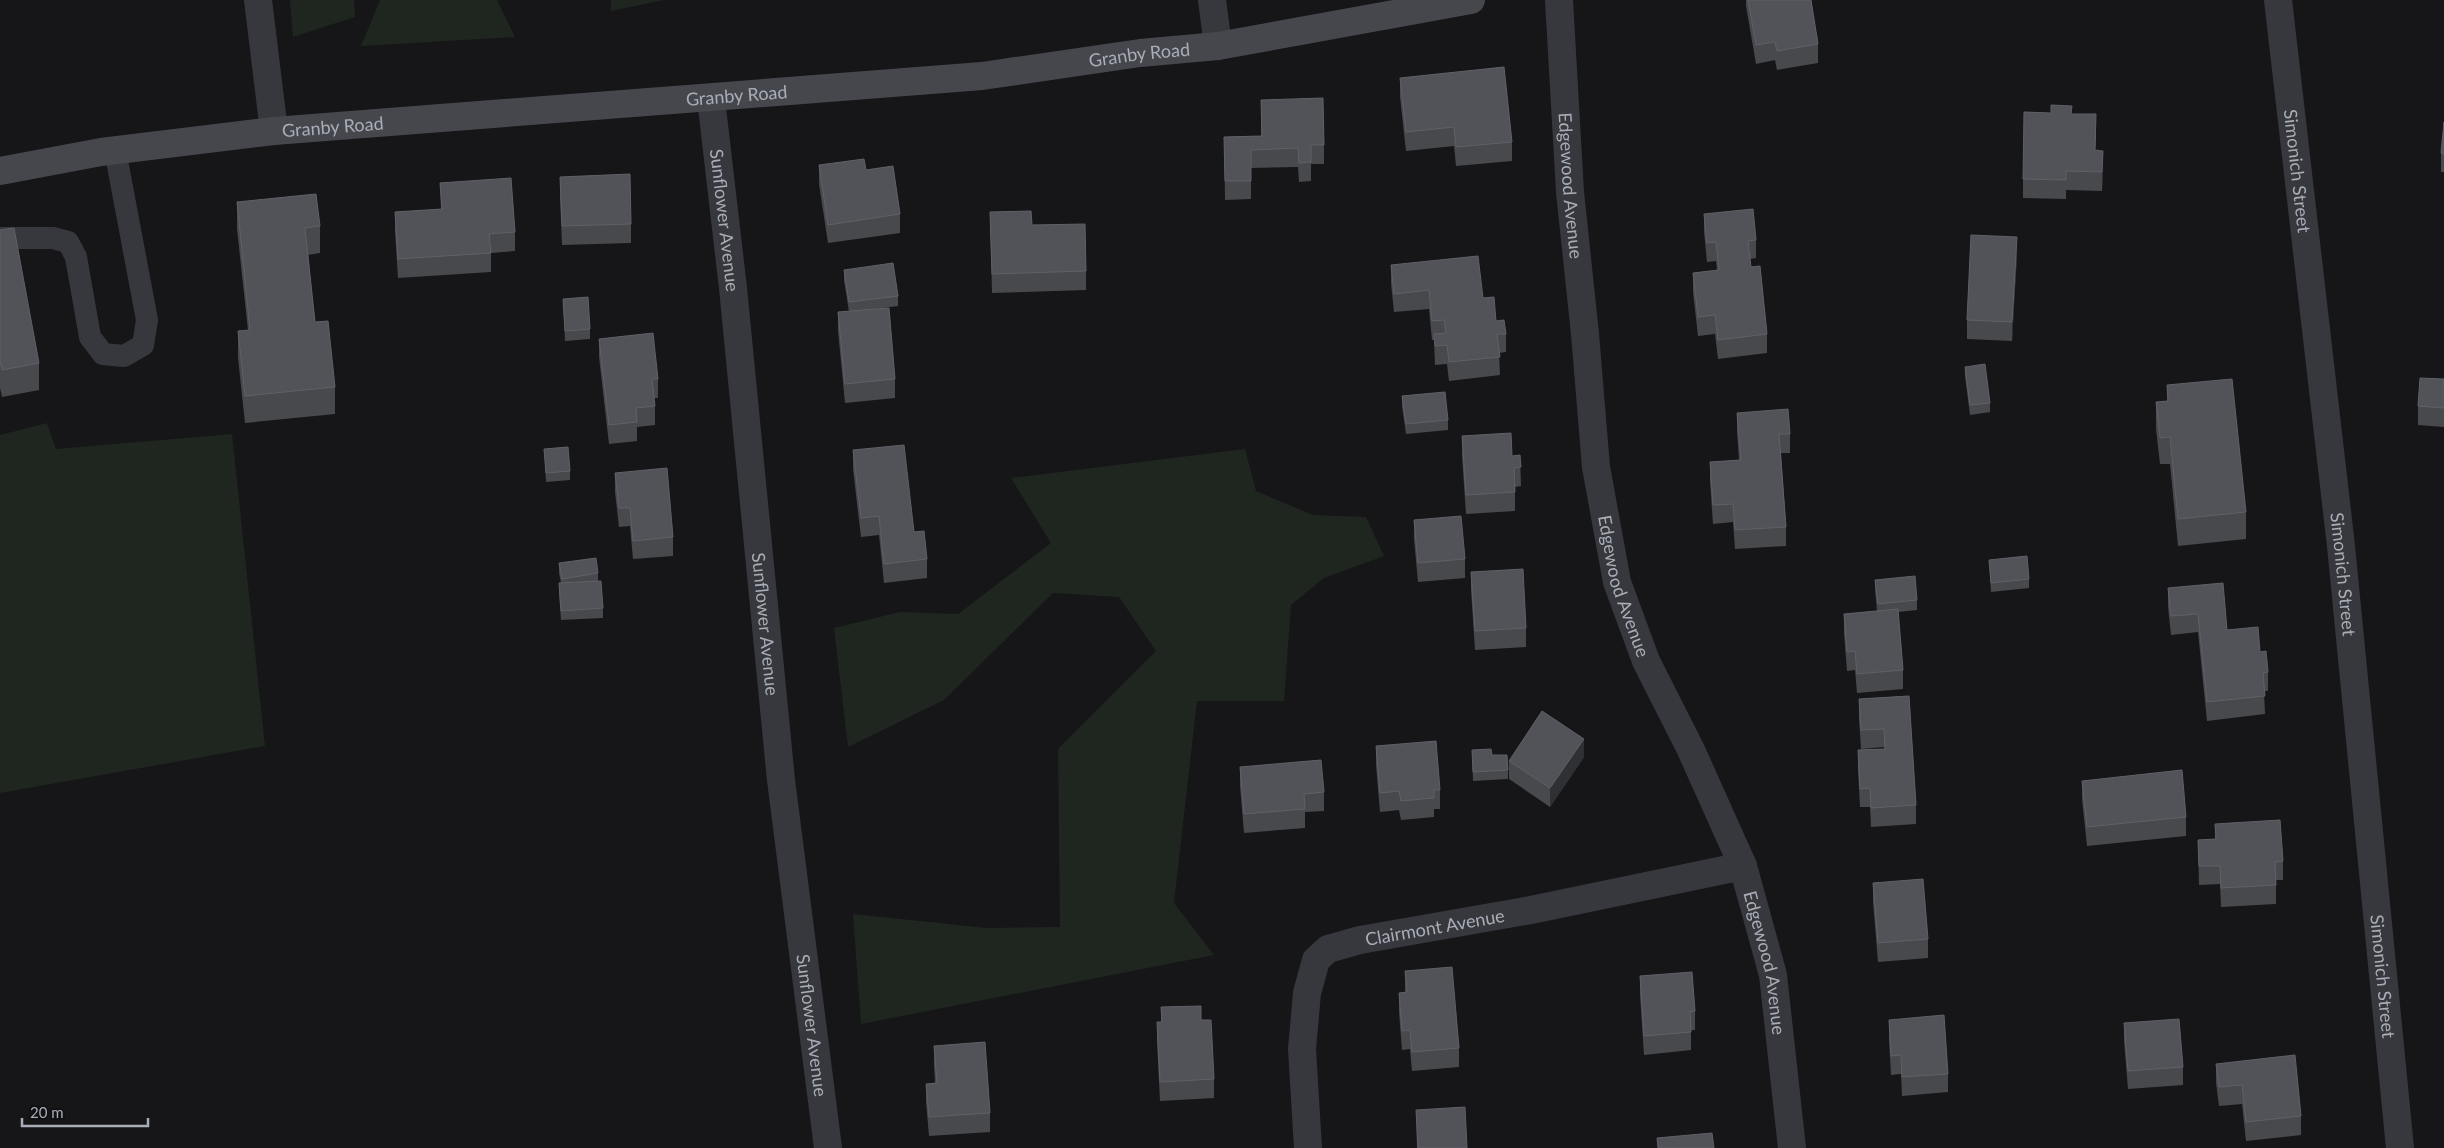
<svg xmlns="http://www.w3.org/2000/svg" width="2444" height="1148" viewBox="0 0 2444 1148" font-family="Lato,sans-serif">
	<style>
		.green { fill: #1e261f }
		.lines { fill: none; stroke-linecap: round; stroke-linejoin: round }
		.lane { stroke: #37383d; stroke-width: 22 }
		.street { stroke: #37383d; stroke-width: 28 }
		.secondary { stroke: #45474d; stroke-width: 28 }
		.wall { fill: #47494d }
		.shaded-wall { fill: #2f3033 }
		.building { fill: #525359; stroke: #5f6168 }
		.labels { text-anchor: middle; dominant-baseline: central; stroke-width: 4.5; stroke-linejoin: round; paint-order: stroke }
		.street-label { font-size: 18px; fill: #a8adb8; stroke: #111113 }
	</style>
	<rect width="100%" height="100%" fill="#161618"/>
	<g class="green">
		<path d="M290 0H354L355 17 293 37Z"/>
		<path d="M380 0H497L515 37 361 46Z"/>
		<path d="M611 0H664L611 11Z"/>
		<path d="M47 423 56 449 232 434 265 746 0 793V435Z"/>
		<path d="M1245 449 1256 491 1313 515 1366 517 1384 556 1324 578 1291 605 1284 701H1197L1174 903 1214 955 861 1024 853 914 986 928 1060 927 1058 749 1156 651 1119 597 1053 593 944 700 848 747 834 628 900 612 958 614 1051 543 1011 478Z"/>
	</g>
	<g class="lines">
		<path class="lane" d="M0 238H53L68 242 76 257 90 337 103 354 124 356 143 345 147 320 115 150"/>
		<g class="street">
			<path d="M258 0 274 131"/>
			<path d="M1212 0 1218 46"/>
			<path id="s1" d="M1559 0 1570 192 1585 334 1596 467 1617 582 1646 661 1691 750 1743 866 1773 975 1792 1148"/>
			<path id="s2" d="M2278 0 2341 546 2400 1148"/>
			<path id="s3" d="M711 99 733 288 781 780 828 1148"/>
			<path id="s4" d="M1308 1148 1302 1049 1307 993 1316 960 1328 949 1360 940 1531 910 1743 866"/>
		</g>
		<path class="secondary" id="s5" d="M0 171 101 152 274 131 982 76 1140 53 1218 46 1471 0"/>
	</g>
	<g class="wall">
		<path d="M1746 0H1811L1818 44V63L1777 70 1775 60 1756 64 1746 6Z"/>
		<path d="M1400 78 1512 142V161L1456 166 1454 146 1406 151 1400 97Z"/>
		<path d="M1261 100 1324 145V164H1311V181L1299 182 1298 167 1251 168V199L1225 200 1224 137 1261 136Z"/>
		<path d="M2072 114 2096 133 2095 150 2103 169 2102 191 2066 190V199L2023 198V179Z"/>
		<path d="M2444 122V172H2441V153Z"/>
		<path d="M819 165 866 170 900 214V233L828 243 819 184Z"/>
		<path d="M560 177 631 224V243L562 245 560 196Z"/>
		<path d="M440 183 515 232V251L491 253V272L398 278 395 231V212L441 209Z"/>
		<path d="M237 202 320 226V253L308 255 315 322 335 387V414L245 423 238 358V331L248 330 237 229Z"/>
		<path d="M990 212 1032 225 1086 271V290L992 293Z"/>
		<path d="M1704 214 1756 240V258L1750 259 1751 267 1767 334V353L1718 359 1715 334 1698 336 1693 292V273L1717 270 1716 261 1707 262 1704 232Z"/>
		<path d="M0 230 39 363V390L2 397 0 388Z"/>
		<path d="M2017 255 2012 341 1967 339V320Z"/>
		<path d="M1391 265 1483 298 1496 321 1506 334V352L1499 353 1500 375 1449 381 1447 364 1435 365 1434 340H1432L1429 309 1394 312 1391 283Z"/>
		<path d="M844 270 898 296V306L868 310 895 379V398L845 403 838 331V312H849L844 280Z"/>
		<path d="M563 299 590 329V339L565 341Z"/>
		<path d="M599 339 658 379V398H654L655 406V425L637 427V441L609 444 599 357Z"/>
		<path d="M1965 367 1990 403V412L1970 415 1965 376Z"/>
		<path d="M2444 379V427L2418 425V406Z"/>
		<path d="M2167 385 2246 512V539L2178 546 2170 464H2160L2156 429V402L2167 401Z"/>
		<path d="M1402 396 1448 420V430L1406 434 1402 406Z"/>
		<path d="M1737 413 1790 434V453H1781L1786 527V546L1735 549 1733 522 1713 524 1710 481V462L1739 460 1737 432Z"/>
		<path d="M1462 436 1512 456 1520 455 1521 486 1515 487V511L1466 514 1462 455Z"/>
		<path d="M544 449 570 471V480L546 482Z"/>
		<path d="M853 450 914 532 927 559V578L884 583 879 535 861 537 853 469Z"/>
		<path d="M615 473 673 537V556L633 559 630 526 619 527 615 492Z"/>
		<path d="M1414 520 1465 559V578L1418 582 1414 539Z"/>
		<path d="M1989 560 2029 579V588L1991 592Z"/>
		<path d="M559 563 598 573V581L603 608V618L561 620 559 593V583H561L559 573Z"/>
		<path d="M1471 572 1526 628V647L1475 650 1471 590Z"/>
		<path d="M1875 580 1917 600V610L1898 612 1903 670V689L1857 693 1855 670 1847 671 1844 633V614L1877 611 1875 589Z"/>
		<path d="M2168 588 2227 630 2260 652 2268 672V691H2264L2265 714 2207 721 2198 632 2171 635 2168 607Z"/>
		<path d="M1909 696 1916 805V824L1871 827 1870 807H1860L1858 769V750L1884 749V747L1861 749 1859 718V699Z"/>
		<path d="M1376 746 1440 790V809H1434V817L1401 820 1399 810 1380 812 1376 765Z"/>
		<path d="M1472 750 1492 755 1508 770V779L1473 781Z"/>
		<path d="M1584 757 1550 807 1509 779V761Z"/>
		<path d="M1240 767 1324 792V811L1305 812V828L1244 833 1240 786Z"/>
		<path d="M2082 781 2186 817V836L2087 846 2082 799Z"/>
		<path d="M2215 824 2283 861V880H2276V904L2221 907 2220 884 2199 885 2198 840 2215 839Z"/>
		<path d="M1873 883 1928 939V958L1878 962 1873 902Z"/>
		<path d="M1405 971 1459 1048V1067L1412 1071 1410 1049 1402 1050 1399 1012V993H1405Z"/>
		<path d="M1640 976 1695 1011V1030H1691V1050L1644 1055 1640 995Z"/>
		<path d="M1161 1007 1201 1020 1214 1079V1098L1160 1101 1157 1041V1022H1161Z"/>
		<path d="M1889 1020 1948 1074V1092L1902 1096 1901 1074 1891 1075 1889 1039Z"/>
		<path d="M2124 1023 2183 1067V1085L2128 1089 2124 1041Z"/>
		<path d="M934 1046 990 1113V1132L929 1136 926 1102V1084L935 1083 934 1065Z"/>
		<path d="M2216 1064 2301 1116V1135L2246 1141 2242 1104 2219 1106 2216 1083Z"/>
		<path d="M1416 1110 1467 1148H1417Z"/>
	</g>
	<g class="shaded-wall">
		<path d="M2103 151V169L2102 191V172Z"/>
		<path d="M2017 237V255L2012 341V322Z"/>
		<path d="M1584 739V757L1550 807V788Z"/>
	</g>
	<g class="building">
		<path d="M1748 0H1811L1818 44 1777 51 1775 42 1756 45Z"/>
		<path d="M1504 67 1512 142 1456 147 1454 127 1406 132 1400 78Z"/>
		<path d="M1323 98 1324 145H1311V162L1299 163 1298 148 1251 150V181H1225L1224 137 1262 136 1261 100Z"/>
		<path d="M2051 105 2072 106 2071 114H2096L2095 150 2103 151 2102 172 2066 171V180L2023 179 2024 112 2051 113Z"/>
		<path d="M2444 122V154L2441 153Z"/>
		<path d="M864 159 866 170 893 166 900 214 828 225 819 165Z"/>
		<path d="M630 174 631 224 562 226 560 177Z"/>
		<path d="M511 178 515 232 489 234 491 253 398 259 395 212 442 209 440 183Z"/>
		<path d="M316 194 320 226 305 228 315 322 328 321 335 387 245 396 238 331 250 330 237 202Z"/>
		<path d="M1753 209 1756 240 1748 241 1751 267 1760 266 1767 334 1718 340 1715 315 1698 317 1693 273 1719 270 1716 242 1707 243 1704 214Z"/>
		<path d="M1031 211 1032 225 1085 224 1086 271 992 274 990 212Z"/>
		<path d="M14 228 39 363 2 370 0 361V230Z"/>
		<path d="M1971 235 2017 237 2012 322 1967 320Z"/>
		<path d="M1478 256 1483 298 1494 297 1496 321 1504 320 1506 334H1497L1500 357 1449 362 1447 345 1435 346 1434 334 1446 333 1444 320 1432 321 1429 290 1394 294 1391 265Z"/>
		<path d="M893 263 898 296 849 302 844 270Z"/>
		<path d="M588 297 590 329 565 331 563 299Z"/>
		<path d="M889 308 895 379 845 384 838 312Z"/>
		<path d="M653 333 658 379H652L655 406 636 408 637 422 609 425 599 339Z"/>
		<path d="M1985 364 1990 403 1970 405 1965 367Z"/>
		<path d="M2420 378 2444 379V408L2418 406Z"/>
		<path d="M2232 379 2246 512 2178 519 2170 437 2160 438 2156 402 2168 401 2167 385Z"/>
		<path d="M1445 392 1448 420 1406 424 1402 396Z"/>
		<path d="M1788 409 1790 434H1779L1786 527 1735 530 1733 504 1713 505 1710 462 1741 460 1737 413Z"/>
		<path d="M1511 433 1512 456 1520 455 1521 467 1514 468 1515 492 1466 495 1462 436Z"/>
		<path d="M904 445 914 532 924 531 927 559 884 564 879 516 861 518 853 450Z"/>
		<path d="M568 447 570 471 546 473 544 449Z"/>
		<path d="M667 468 673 537 633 541 630 508H619L615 473Z"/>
		<path d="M1461 516 1465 559 1418 563 1414 520Z"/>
		<path d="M2027 556 2029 579 1991 583 1989 560Z"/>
		<path d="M596 558 598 573 562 579 559 563Z"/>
		<path d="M1523 569 1526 628 1475 631 1471 572Z"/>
		<path d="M1915 576 1917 600 1878 604 1875 580Z"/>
		<path d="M601 581 603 608 561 611 559 583Z"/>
		<path d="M2223 583 2227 630 2258 627 2260 652 2266 651 2268 672 2263 673 2265 696 2207 702 2198 614 2171 616 2168 588Z"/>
		<path d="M1898 609 1903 670 1857 674 1855 651 1847 652 1844 614Z"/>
		<path d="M1909 696 1916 805 1871 808 1870 788 1860 789 1858 750 1885 749 1884 729 1861 730 1859 699Z"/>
		<path d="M1542 711 1584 739 1550 788 1509 761Z"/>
		<path d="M1436 741 1440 790H1434V798L1401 801 1399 791 1380 793 1376 746Z"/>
		<path d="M1491 749 1492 755H1507L1508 770 1473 772 1472 750Z"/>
		<path d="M1321 760 1324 792 1304 794 1305 809 1244 814 1240 767Z"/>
		<path d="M2182 770 2186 817 2087 827 2082 781Z"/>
		<path d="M2280 820 2283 861 2275 862 2276 885 2221 888 2220 866H2199L2198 840 2216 839 2215 824Z"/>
		<path d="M1923 879 1928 939 1878 943 1873 883Z"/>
		<path d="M1452 967 1459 1048 1412 1052 1410 1030 1402 1031 1399 993 1407 992 1405 971Z"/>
		<path d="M1692 972 1695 1011 1690 1012 1691 1032 1644 1036 1640 976Z"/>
		<path d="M1201 1006V1020H1211L1214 1079 1160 1082 1157 1022H1162L1161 1007Z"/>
		<path d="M1944 1015 1948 1074 1902 1077 1901 1055 1891 1056 1889 1020Z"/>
		<path d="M2179 1019 2183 1067 2128 1071 2124 1023Z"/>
		<path d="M985 1042 990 1113 929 1117 926 1084 937 1083 934 1046Z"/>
		<path d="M2295 1055 2301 1116 2246 1122 2242 1085 2219 1087 2216 1064Z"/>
		<path d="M1465 1107 1467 1148H1418L1416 1110Z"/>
		<path d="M1712 1133 1714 1148H1658L1657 1138Z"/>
	</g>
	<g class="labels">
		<g class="street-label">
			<text stroke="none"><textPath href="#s5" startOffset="1146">Granby Road</textPath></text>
			<text stroke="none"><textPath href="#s5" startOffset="741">Granby Road</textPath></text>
			<text stroke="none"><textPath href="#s5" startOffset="336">Granby Road</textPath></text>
			<text stroke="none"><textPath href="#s2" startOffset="172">Simonich Street</textPath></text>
			<text stroke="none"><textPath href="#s1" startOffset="186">Edgewood Avenue</textPath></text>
			<text stroke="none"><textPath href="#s3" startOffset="122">Sunflower Avenue</textPath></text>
			<text stroke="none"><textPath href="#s2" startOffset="578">Simonich Street</textPath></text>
			<text stroke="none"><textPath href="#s1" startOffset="591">Edgewood Avenue</textPath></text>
			<text stroke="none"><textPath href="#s3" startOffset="528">Sunflower Avenue</textPath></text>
			<text stroke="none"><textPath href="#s4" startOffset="315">Clairmont Avenue</textPath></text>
			<text stroke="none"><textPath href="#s1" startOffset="996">Edgewood Avenue</textPath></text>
			<text stroke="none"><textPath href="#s2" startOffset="982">Simonich Street</textPath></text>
			<text stroke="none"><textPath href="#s3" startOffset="932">Sunflower Avenue</textPath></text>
		</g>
	</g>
	<path d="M22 1118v8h126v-8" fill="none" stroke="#a8adb8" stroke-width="2.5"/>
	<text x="30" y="1118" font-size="15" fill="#a8adb8" stroke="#111113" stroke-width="4" paint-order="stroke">20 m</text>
</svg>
